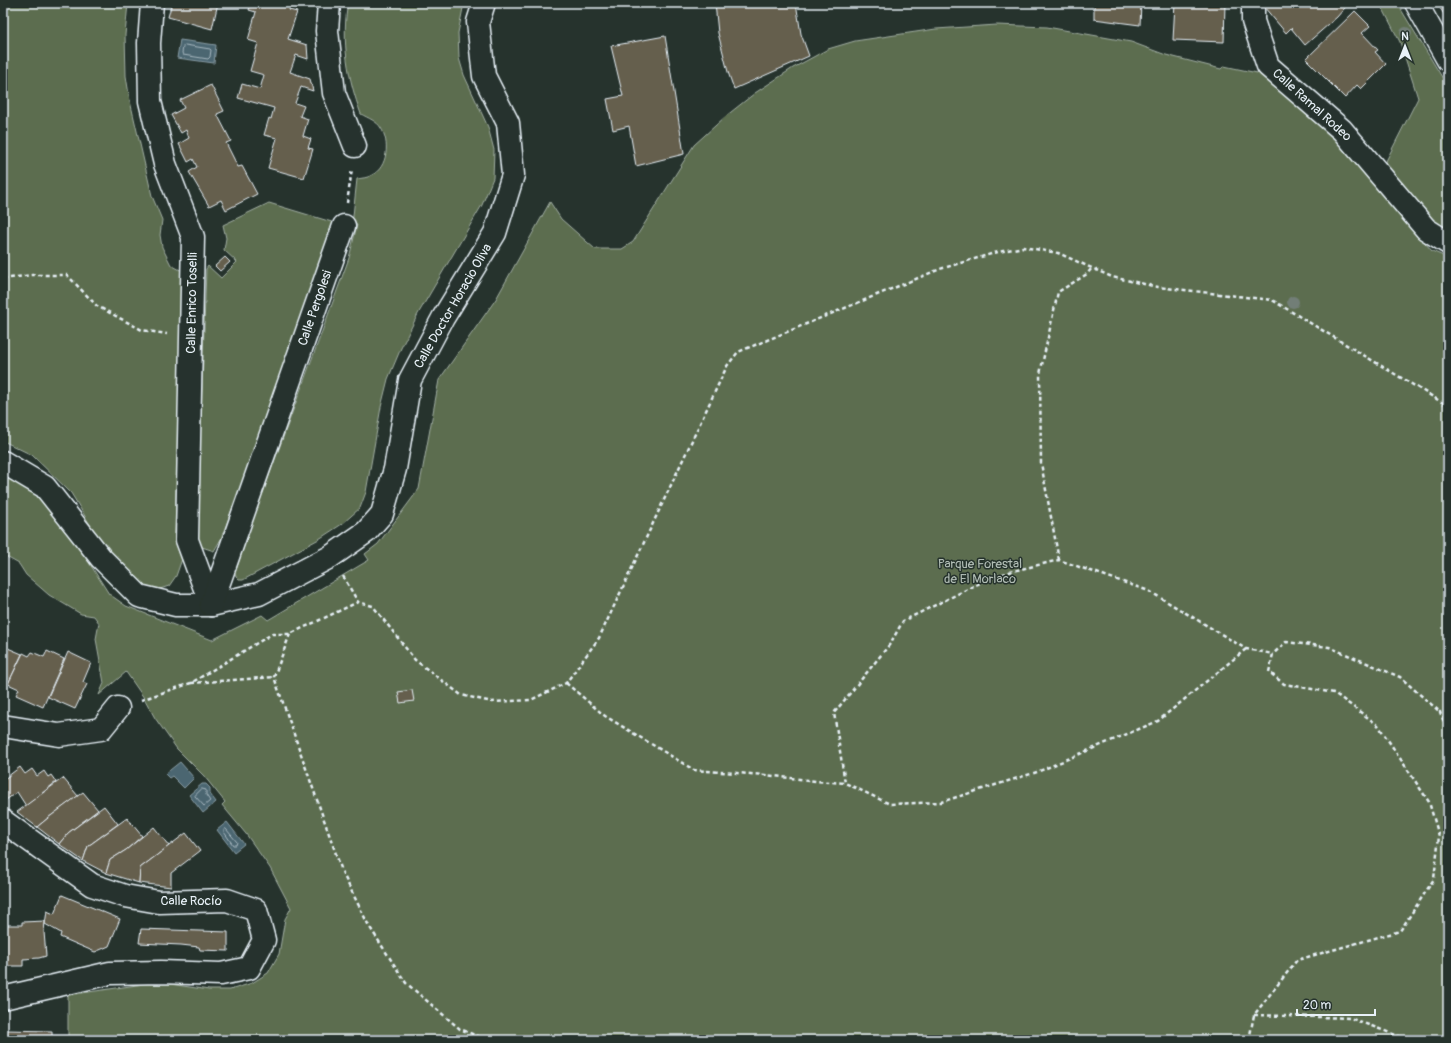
<svg xmlns="http://www.w3.org/2000/svg" width="1451" height="1043" viewBox="0 0 1451 1043" font-family="Pangolin,sans-serif">
	<style>
		.green { fill: #5c6d4f; stroke: #a2afa4 }
		.water { fill: #4b6671; stroke: #8a9ea7 }
		.lines { fill: none; stroke-linecap: round; stroke-linejoin: round }
		.shore { stroke: #a9b9c2; stroke-width: 1 }
		.building { fill: #655f4e; stroke: #e8f1f8 }
		.street-casing { stroke: #e8f1f8; stroke-width: 25 }
		.secondary-casing { stroke: #e8f1f8; stroke-width: 25 }
		.path { stroke: #e8f1f8; stroke-width: 2.5; stroke-dasharray: 4 3; stroke-linecap: butt }
		.street { stroke: #26332d; stroke-width: 22 }
		.secondary { stroke: #26332d; stroke-width: 22 }
		.tree { fill: #727e77 }
		.labels { text-anchor: middle; dominant-baseline: central; stroke-width: 3; stroke-linejoin: round; paint-order: stroke }
		.street-label { font-size: 13px; fill: #e8f1f8; stroke: #26332d }
		.park-label { font-size: 13px; fill: #b0bcb4; stroke: #26332d }
	</style>
	<rect width="100%" height="100%" fill="#26332d"/>
	<filter id="ink" filterUnits="userSpaceOnUse"><feTurbulence type="fractalNoise" baseFrequency=".025" numOctaves="2"/><feDisplacementMap in="SourceGraphic" scale="8" xChannelSelector="R" yChannelSelector="G"/><feConvolveMatrix kernelMatrix="1 2 1 2 8 2 1 2 1" color-interpolation-filters="sRGB"/></filter>
	<g filter="url(#ink)">
		<g class="green">
			<path d="M3 3H128L125 35 126 76 130 101 152 196 162 220 160 235 162 247 171 265 182 271 175 535 182 559 176 576 169 586 157 590 141 587 104 548 71 493 32 455 3 441Z"/>
			<path d="M348 3H464L458 33 459 58 464 75 488 127 494 150 493 178 482 205 418 314 401 348 388 379 381 407 366 492 360 508 342 524 319 539 243 580H239L236 577 235 573 252 522 349 258 357 225H352L357 179C362 178 368 178 372 175 388 167 390 142 381 128 377 121 368 118 361 114 348 79 341 40 348 3Z"/>
			<path d="M1380 3H1397L1448 87V236L1439 230 1383 167 1418 98 1400 42Z"/>
			<path d="M997 25 1047 27 1131 42 1166 55 1221 69 1224 66 1262 74 1314 114 1432 251 1448 258V1040H68V995L144 984H170L209 990H230L252 983 268 973 279 954 285 919 291 908 270 868 246 834 222 805 225 802 204 776 177 749 155 718 144 698 126 672 99 695 104 683 96 639 99 623 94 616 81 614 49 595 26 575 19 564 3 555V473L27 486 67 528 109 594 126 606 212 640 262 615 268 620 369 560 365 554 378 544 419 489 439 380 496 299 550 202 561 219 595 249H622L633 242 694 145 726 116 755 93 793 68 828 49 855 41 936 29Z"/>
			<path d="M269 203 335 223 329 249 221 539 214 551 202 547 197 537 206 269 208 266 221 278 237 262 224 250 226 238 223 225Z"/>
		</g>
		<g class="water">
			<path d="M180 40 216 45 214 63 177 58Z"/>
			<path d="M180 762 194 778 184 788 172 776 169 778 165 774Z"/>
			<path d="M202 784H206L210 788V794L216 802 203 813 189 795Z"/>
			<path d="M227 822 244 844 234 852 217 830Z"/>
		</g>
		<g class="lines">
			<g class="shore">
				<path d="M185 45 210 49 211 50 210 57 208 59 183 55 182 53 183 47Z"/>
				<path d="M202 789 206 790V795L210 801 204 806 195 796Z"/>
				<path d="M226 829 237 842 236 845H233L224 832V830Z"/>
			</g>
		</g>
		<g class="building">
			<path d="M172 3H218L212 29 168 17Z"/>
			<path d="M251 3H291L289 10 297 12 288 39 307 45 308 59 296 55 290 72 310 79 313 91 301 87 295 103 304 106 300 116 308 119 303 136 311 139 308 148 313 149 304 178 268 168 277 138 264 135 269 118 271 119 274 108 238 98 242 84 260 89 264 75 250 71 258 43 248 40 256 12 249 10Z"/>
			<path d="M715 3H796L801 34 809 56 734 89 728 72 718 33Z"/>
			<path d="M1094 3H1141L1140 25 1094 19Z"/>
			<path d="M1175 3H1225L1224 42 1173 40Z"/>
			<path d="M1269 3H1349L1337 17 1305 45 1291 28 1286 33 1264 7Z"/>
			<path d="M1437 3H1448V14L1445 16Z"/>
			<path d="M1355 11 1370 26 1362 33 1378 50 1375 52 1386 64 1361 89 1357 85 1345 98 1306 59Z"/>
			<path d="M665 36 684 154 636 166 629 126 613 130 607 99 623 96 611 46Z"/>
			<path d="M211 85 224 111 217 114 231 141 226 143 238 167 242 166 257 194 226 210 221 200 209 206 189 172 197 167 193 159 188 162 179 144 189 138 186 130 181 133 171 115 184 108 180 100Z"/>
			<path d="M225 257 230 262 220 271 215 266Z"/>
			<path d="M3 646 22 654 8 684 3 682Z"/>
			<path d="M47 651 64 659 43 707 16 695 19 689 8 684 23 653 29 656 32 652 44 657Z"/>
			<path d="M68 652 91 663 83 682 87 684 75 709 48 697Z"/>
			<path d="M412 690 414 701 400 703 398 692Z"/>
			<path d="M3 747 8 748 3 757Z"/>
			<path d="M20 767 25 774 32 769 37 776 44 771 48 777 51 775 56 782 26 806 17 792 6 800 3 796V780Z"/>
			<path d="M63 778 78 796 48 818 37 827 17 812Z"/>
			<path d="M83 792 98 810 68 833 59 844 37 827 48 818Z"/>
			<path d="M104 806 118 824 88 846 83 861 59 844 68 833Z"/>
			<path d="M127 818 142 836 126 850 110 860 106 873 83 861 88 846Z"/>
			<path d="M154 827 169 846 140 868 139 883 106 873 110 860 126 850Z"/>
			<path d="M186 833 200 851 171 873V887L139 883 140 868Z"/>
			<path d="M62 895 120 919 109 946 95 952 60 937 61 933 45 924 47 911 54 914Z"/>
			<path d="M3 910V925H22V922L45 921 44 932 46 956 39 958 23 959V966H4L3 950Z"/>
			<path d="M141 929 228 932V951L200 950 199 947 181 945 139 943Z"/>
			<path d="M6 1030 52 1031V1040H3L6 1039Z"/>
		</g>
		<g class="lines">
			<defs>
				<g id="street">
					<path d="M152 3 149 43 150 101 165 164 193 237 187 540 211 605"/>
					<path d="M329 3 327 31 334 93 355 146"/>
					<path d="M1253 3V21L1268 66 1342 130 1426 229 1448 243"/>
					<path d="M3 462 45 487 101 558 139 596 176 605H211L259 594 330 557 366 532 382 514 395 469 410 380 443 318 495 233 513 175 508 123 484 76 478 22 484 3"/>
					<path d="M211 605 344 226"/>
					<path d="M3 726 59 735 101 729 118 708"/>
					<path d="M3 821 92 885 125 896 159 902 227 900 256 910 264 940 249 968 221 974 161 972 110 973 3 998"/>
				</g>
				<path id="secondary" d="M1416 3 1448 60"/>
			</defs>
			<use href="#street" class="street-casing"/>
			<use href="#secondary" class="secondary-casing"/>
			<g class="path">
				<path d="M347 203 352 169"/>
				<path d="M3 279 32 275H67L97 306 142 330 167 334"/>
				<path d="M1059 560 1041 463 1040 374 1058 292 1087 274 1092 268"/>
				<path d="M343 576 358 602"/>
				<path d="M290 634 274 677 343 874 369 926 406 983 460 1029 487 1040"/>
				<path d="M1246 649 1158 721 1037 772 941 802 890 804 845 783 834 713 890 644 903 621 986 580 1009 572 1059 560 1149 591 1246 649 1273 654"/>
				<path d="M191 683 274 677"/>
				<path d="M566 683 605 716 694 770 765 775 816 781 845 783"/>
				<path d="M141 700 191 683 272 634H290L358 602 373 606 415 660 461 695 492 702 531 700 566 683 599 638 727 366 738 352 940 269 998 252 1023 247 1058 253 1112 277 1158 287 1272 300 1448 406"/>
				<path d="M1448 713 1440 712 1448 732"/>
				<path d="M1254 1015 1350 1018 1409 1040"/>
				<path d="M1249 1040 1254 1015 1297 960 1400 931 1434 879 1439 836 1429 802 1378 725 1334 693 1284 684 1269 672 1273 654 1286 642 1329 647 1400 677 1440 712"/>
			</g>
			<use href="#street" class="street"/>
			<use href="#secondary" class="secondary"/>
		</g>
		<g class="tree">
			<circle cx="1406" cy="33" r="6"/>
			<circle cx="1293" cy="302" r="6"/>
		</g>
	</g>
	<g class="labels">
		<g class="street-label">
			<text transform="translate(1312 105) rotate(42)">Calle Ramal Rodeo</text>
			<text transform="translate(192 303) rotate(-89)">Calle Enrico Toselli</text>
			<text transform="translate(453 306) rotate(-60)">Calle Doctor Horacio Oliva</text>
			<text transform="translate(315 308) rotate(-71)">Calle Pergolesi</text>
			<text x="191" y="901">Calle Rocío</text>
		</g>
		<g class="park-label">
			<text x="980" y="564">Parque Forestal<tspan x="980" dy="15">de El Morlaco</tspan></text>
		</g>
	</g>
	<rect width="1451" height="1043" fill="none" stroke="#26332d" stroke-width="16"/>
	<rect x="8" y="8" width="1435" height="1027" fill="none" stroke="#e8f1f8" stroke-width="1.5" filter="url(#ink)"/>
	<g transform="translate(1405 46)" stroke="#26332d" stroke-width="3" paint-order="stroke">
	<path d="M0-3L7 15L0 10L-7 15Z" fill="#e8f1f8"/>
	<text y="-6" font-size="11" font-weight="bold" text-anchor="middle" fill="#e8f1f8">N</text>
	</g>
	<path d="M1297 1009v6h78v-6" fill="none" stroke="#e8f1f8" stroke-width="2"/>
	<text x="1303" y="1009" font-size="12" fill="#e8f1f8" stroke="#26332d" stroke-width="3" paint-order="stroke">20 m</text>
</svg>
